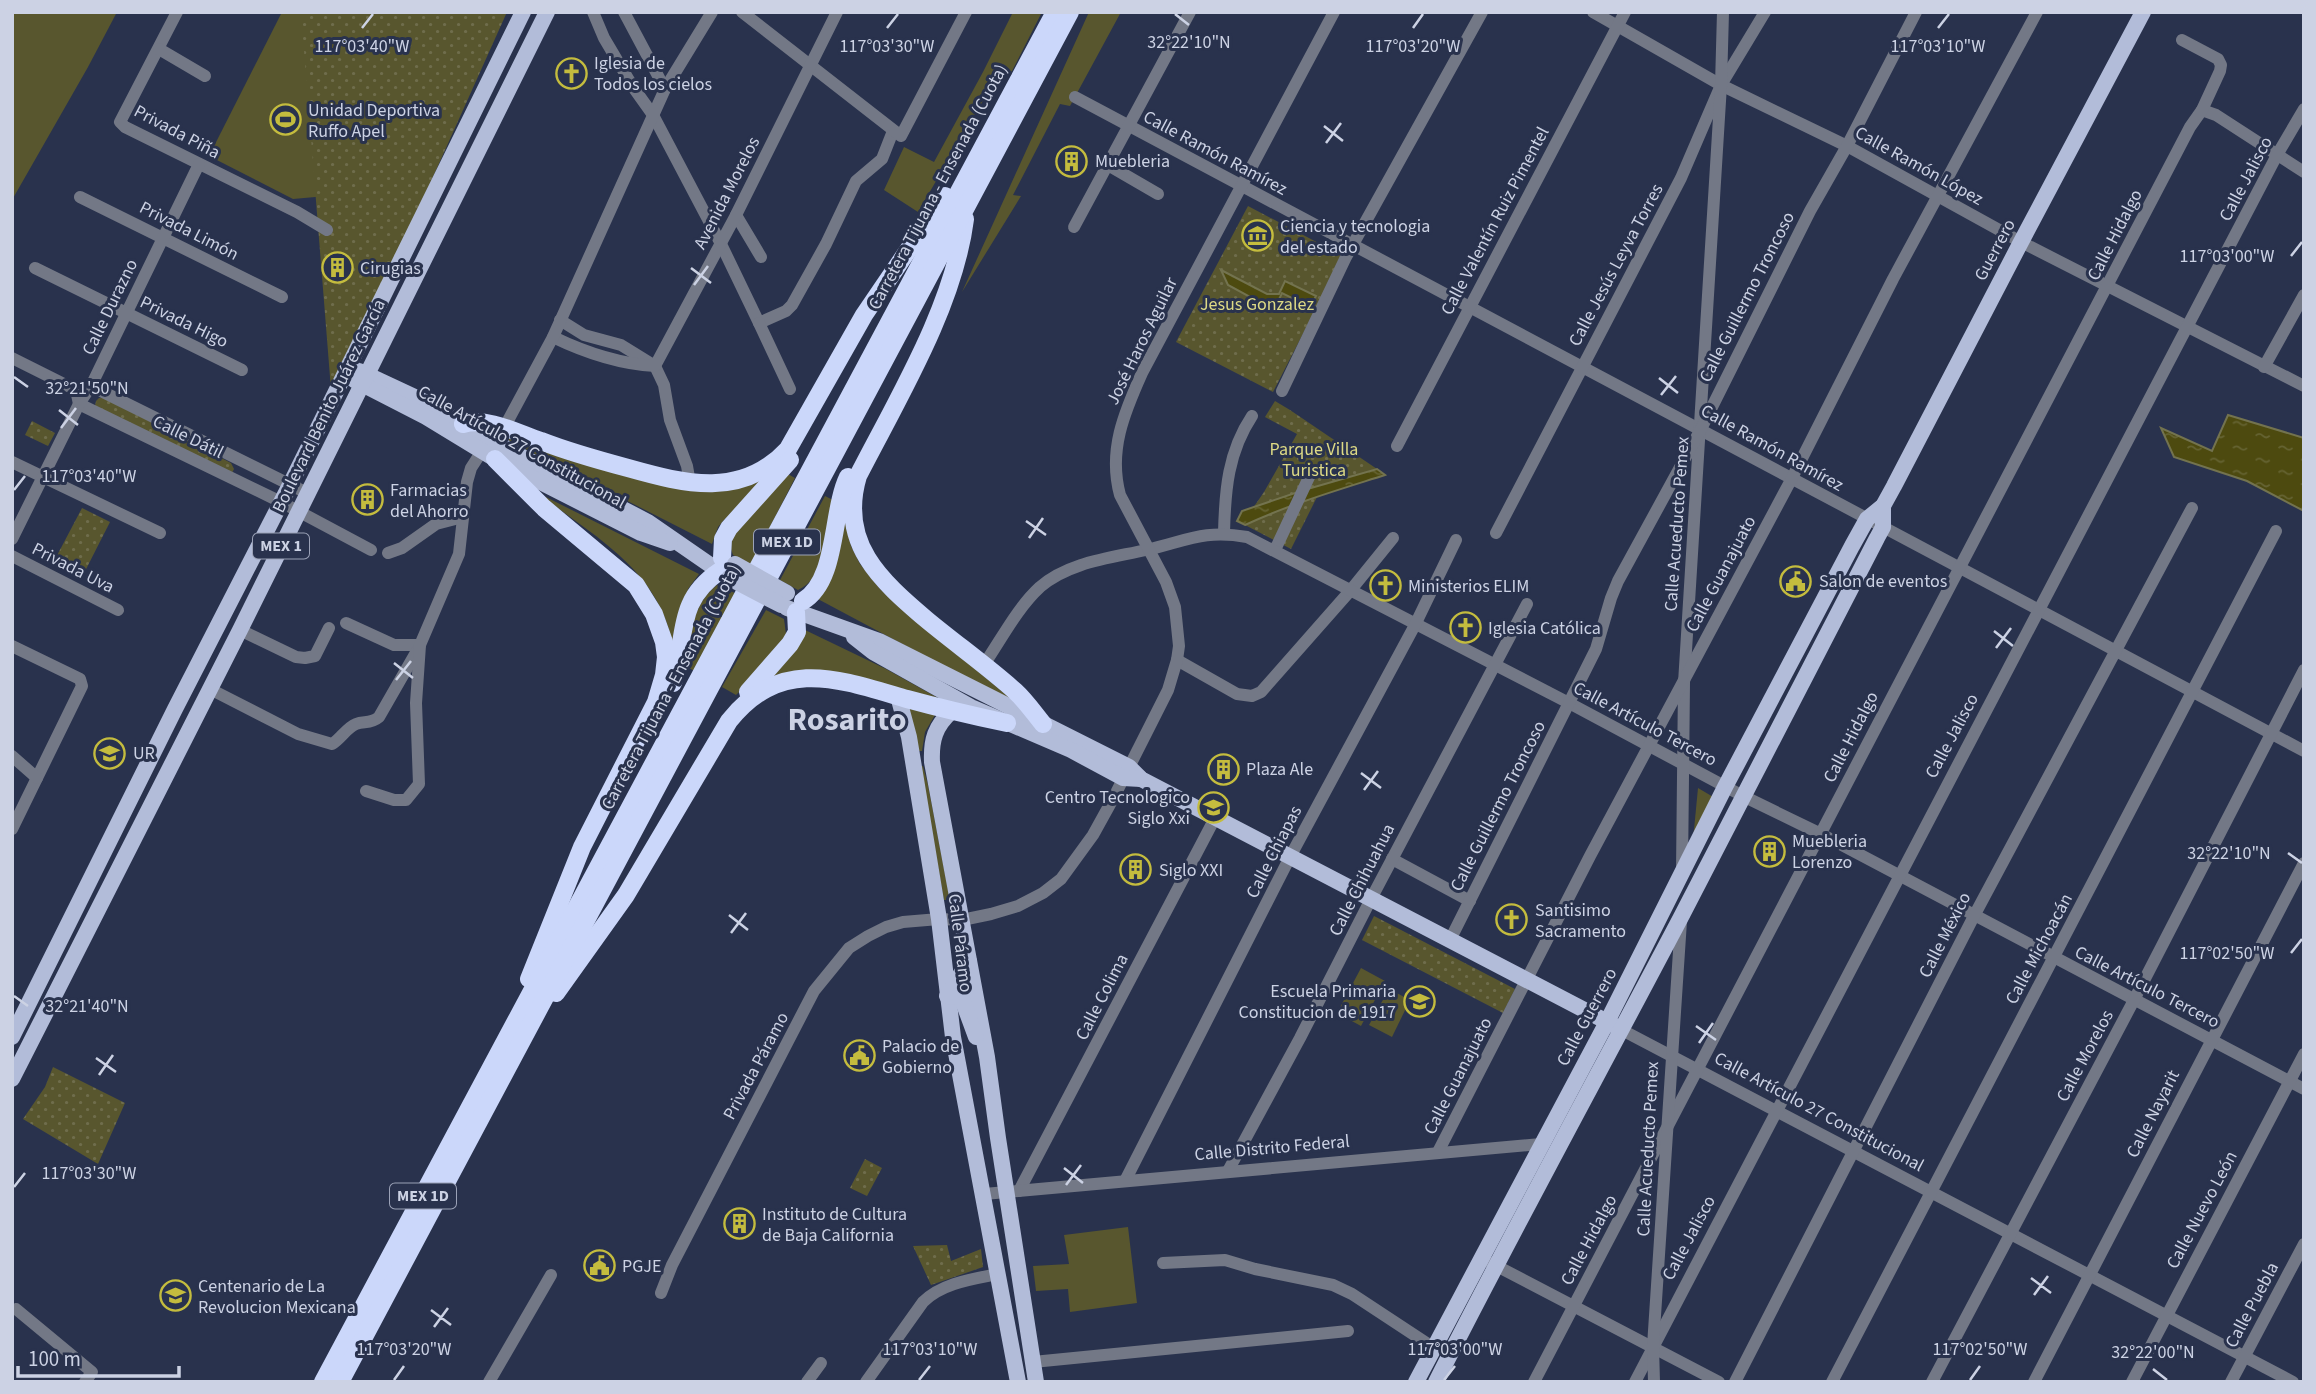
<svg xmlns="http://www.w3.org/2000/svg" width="2316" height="1394" viewBox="0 0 2316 1394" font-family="'Source Sans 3',sans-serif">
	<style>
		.grass { fill: #58562e }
		.park { fill: url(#park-dots) }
		.water { fill: url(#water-ripples); stroke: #73734f; stroke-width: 2 }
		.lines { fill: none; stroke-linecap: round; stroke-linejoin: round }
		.minor { stroke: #737886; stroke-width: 12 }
		.major { stroke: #b2bcd9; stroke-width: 16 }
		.highway { stroke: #cbd7fa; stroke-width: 18 }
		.major-bridge { stroke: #b2bcd9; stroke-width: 16 }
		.ticks { fill: none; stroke: #ccd2e4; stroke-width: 2.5 }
		.labels { text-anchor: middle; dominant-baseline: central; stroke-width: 6; stroke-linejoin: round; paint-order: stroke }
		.shield { fill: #29324d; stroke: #9ba2b7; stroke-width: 2 }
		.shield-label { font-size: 16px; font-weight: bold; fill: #ccd2e4 }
		.poi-label { font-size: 18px; fill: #ccd2e4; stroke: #29324d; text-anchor: start }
		.street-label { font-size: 18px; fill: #ccd2e4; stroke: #29324d }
		.park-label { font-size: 18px; fill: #deda85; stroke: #29324d }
		.town-label { font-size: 32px; font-weight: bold; fill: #ccd2e4; stroke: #29324d }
		.ticks-label { font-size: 18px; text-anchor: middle; fill: #ccd2e4; stroke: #29324d; stroke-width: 6; stroke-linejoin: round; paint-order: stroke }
	</style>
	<defs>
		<pattern id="park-dots" width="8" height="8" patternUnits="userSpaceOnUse" patternTransform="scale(1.75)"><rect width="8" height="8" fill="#58562e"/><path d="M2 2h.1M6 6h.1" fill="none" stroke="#6f6d4c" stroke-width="1.8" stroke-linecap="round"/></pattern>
		<pattern id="water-ripples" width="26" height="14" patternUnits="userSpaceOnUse" patternTransform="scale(1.75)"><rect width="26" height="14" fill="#4d4a0f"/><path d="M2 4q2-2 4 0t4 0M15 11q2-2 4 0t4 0" fill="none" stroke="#656332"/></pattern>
	</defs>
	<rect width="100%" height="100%" fill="#29324d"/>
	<g class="grass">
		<path d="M12 12H117L88 67 12 200Z"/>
		<path d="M282 12H335L349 194 293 199 209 156Z"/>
		<path d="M1013 12H1042L1012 71 991 87 918 212 884 190 904 147 934 162 983 72Z"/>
		<path d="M1089 12H1121L1070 106 1060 104 1013 195 1021 196 962 292Z"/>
		<path d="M488 430 682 485 777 471 724 520 718 527 712 544Z"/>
		<path d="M786 473 795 478 751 564 733 555 731 549 732 532Z"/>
		<path d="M536 492 699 574 688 589 676 658C672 644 670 629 664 616 642 560 581 527 536 492Z"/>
		<path d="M825 496 835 501C831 529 826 578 798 590L780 580Z"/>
		<path d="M845 521 851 546 860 564 880 589 1022 708 816 598C838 581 839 547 845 521Z"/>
		<path d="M717 585 737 594 696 672 684 665C690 636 692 604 717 585Z"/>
		<path d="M766 610 784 619 786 634 784 640 761 671 736 695 722 687Z"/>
		<path d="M803 629 886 669 956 708 845 675 760 685Z"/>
		<path d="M907 707 935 715 925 732 922 751H917Z"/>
		<path d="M923 766 928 785 950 900H944L920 767Z"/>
		<path d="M1698 788 1715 798 1693 840Z"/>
		<path d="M1361 968 1385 981 1361 1026 1337 1013Z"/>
		<path d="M1389 989 1410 1000 1392 1037 1369 1025Z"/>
		<path d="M1128 1227 1137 1303 1070 1312 1068 1289 1036 1291 1033 1266 1069 1264 1064 1235Z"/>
	</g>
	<g class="park">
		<path d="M301 12H507L332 402Z"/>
		<path d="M1248 206 1343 256 1273 392 1176 342Z"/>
		<path d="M99 398H105L231 463 234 469 232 473 95 406 96 401Z"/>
		<path d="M1275 401 1290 410 1377 469 1304 490 1253 508 1264 492 1297 434 1265 417Z"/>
		<path d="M32 421 55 433 48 446 25 435Z"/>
		<path d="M1317 497 1291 549 1245 525 1266 515Z"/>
		<path d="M82 508 110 522 81 579 52 565Z"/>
		<path d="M1374 916 1515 989 1503 1013 1362 940Z"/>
		<path d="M53 1067 125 1103 98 1164 23 1119 45 1087Z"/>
		<path d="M865 1159 882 1168 867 1196 850 1188Z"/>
		<path d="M947 1245 951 1261 981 1249 983 1267 931 1285 913 1246Z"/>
	</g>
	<g class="water">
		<path d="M1221 270 1267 294H1279L1285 281 1316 296 1310 307 1282 293 1274 310 1228 285Z"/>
		<path d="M2228 415 2304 438V511L2247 481 2174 457 2161 428 2212 451Z"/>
		<path d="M1377 469 1385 475C1338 490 1290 504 1245 525L1237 521 1242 511 1304 490Z"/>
	</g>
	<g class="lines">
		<g class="minor">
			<path d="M177 12 120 122 125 127 297 212 327 230"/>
			<path d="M593 12 604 38 633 87 653 115 721 244 759 323 786 311 792 305 826 244 856 181 882 159 893 131"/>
			<path d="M624 12 665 89"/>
			<path d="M742 12 901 136 966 12"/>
			<path d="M1593 12 1721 85 1847 146 2021 242 2304 386"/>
			<path d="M159 49 205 76"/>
			<path d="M1075 97 2304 751"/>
			<path d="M2202 110 2216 115 2304 172"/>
			<path d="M1108 165 1158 194"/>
			<path d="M80 197 282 297"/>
			<path d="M736 215 761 257"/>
			<path d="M1074 227 1190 12"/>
			<path d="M35 268 242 370"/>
			<path d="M560 320 584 335 621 345 655 366 664 385 670 420 687 466 690 483"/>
			<path d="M759 323 790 389"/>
			<path d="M553 337C584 352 620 364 655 366L736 215 837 12"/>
			<path d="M12 358 76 390"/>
			<path d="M2264 367 2304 295"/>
			<path d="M84 388 91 386 307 493"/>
			<path d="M76 390 79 404 281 502 371 550"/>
			<path d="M1282 391 1346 257 1482 12"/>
			<path d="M504 428 553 337 665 89 712 12"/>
			<path d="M1397 446 1625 12"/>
			<path d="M12 462 160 533"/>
			<path d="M1224 533C1225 490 1228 452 1252 416"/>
			<path d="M1496 533 1681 178 1721 85 1765 12"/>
			<path d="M12 539 79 404 91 386 199 164"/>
			<path d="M1275 550 1310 475"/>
			<path d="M388 553 402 548 436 524 463 517"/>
			<path d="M12 556 118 610"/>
			<path d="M346 623 394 645H420"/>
			<path d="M240 630 296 657 305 658 315 656 329 628"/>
			<path d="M12 646 80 679 82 686 12 829"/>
			<path d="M1177 660 1237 694 1252 696 1261 692 1350 591 1393 538"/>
			<path d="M983 666C1001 640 1017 608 1040 587 1069 562 1111 558 1146 550 1186 541 1204 529 1247 537L1569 703 1743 796 1821 834 2304 1089"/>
			<path d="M210 689 298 734 332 744C341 739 346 728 356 724 364 721 371 724 379 717L418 649"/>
			<path d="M12 756 37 778"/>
			<path d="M366 791 394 800H406L419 784 416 703 420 645 459 554 467 482 471 468 482 451"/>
			<path d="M1392 859 1470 901"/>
			<path d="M1682 871 1684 683 1721 85 1723 12"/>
			<path d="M1450 940 1596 649 1611 598 1618 581 1701 429 1810 211 1847 146 1916 12"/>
			<path d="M1620 1029 2293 1382"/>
			<path d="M1438 1152 1590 856 1791 480 1893 279 2037 12"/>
			<path d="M1228 1171 1300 1038 1371 899 1527 604"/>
			<path d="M1125 1181 1290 857 1415 625 1456 540"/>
			<path d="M1019 1191 1215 818"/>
			<path d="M984 1194 1541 1144"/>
			<path d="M1163 1263 1225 1260 1255 1269 1333 1285 1352 1294 1434 1348"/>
			<path d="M1491 1263 1719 1382"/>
			<path d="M661 1293 672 1265 814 991 849 948 868 936 886 927 903 922 939 919 962 920 991 914 1018 906 1043 893 1061 879 1093 835 1114 797 1168 690 1177 660 1179 646 1175 607 1166 582 1120 495C1108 451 1124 413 1142 373L1334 12"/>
			<path d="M16 1309 92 1372 85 1382"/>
			<path d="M1033 1362 1348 1331"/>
			<path d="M489 1382 551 1275"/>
			<path d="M807 1382 821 1363"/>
			<path d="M866 1382 923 1302C942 1283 973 1279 998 1274"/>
			<path d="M1534 1382 2190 127 2202 110 2220 71 2221 65 2218 59 2182 40"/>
			<path d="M1635 1382 2277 155 2304 109"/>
			<path d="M1654 1382 1653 1346 1681 921"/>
			<path d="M1735 1382 1974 916 2192 508"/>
			<path d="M1832 1382 2276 531"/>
			<path d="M1932 1382 2134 1000 2304 670"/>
			<path d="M2034 1382 2304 863"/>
			<path d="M2132 1382 2304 1054"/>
			<path d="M2231 1382 2304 1244"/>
		</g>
		<g class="major">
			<path d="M359 371 419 399 515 453 648 522 729 578"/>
			<path d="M354 380 426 417 495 459 641 533 670 543"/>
			<path d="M787 608 879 641 1129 767 1141 779 1615 1026"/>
			<path d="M854 637 873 652 971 707 1071 750 1123 778 1141 779"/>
			<path d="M898 696 909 737 939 919 953 1037 1018 1382"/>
			<path d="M952 711C935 726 931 740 932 762L987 1057 998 1138 1036 1382"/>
			<path d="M969 961 947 996 958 997 962 999 976 1037"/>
			<path d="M12 1037 175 709 290 485 523 12"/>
			<path d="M12 1079 240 630 547 12"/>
			<path d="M1416 1382 1607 1022 1725 787 1852 546 1867 519 1883 506 1894 486 2021 242 2143 12"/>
			<path d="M1436 1382C1515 1226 1599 1073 1680 919 1746 792 1811 664 1877 538L1883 527V506"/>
		</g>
		<g class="highway">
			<path d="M965 219C954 306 898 398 858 476 838 543 880 580 927 620 956 644 987 666 1015 691 1026 701 1034 713 1043 724"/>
			<path d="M463 424C488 417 517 433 541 441 569 452 598 460 628 468 685 484 742 499 788 449L864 315 945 196"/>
			<path d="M495 459 544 508 636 585 654 614 664 642 666 657 664 675 656 702 582 847 529 979"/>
			<path d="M722 558 723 539 729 528 790 460"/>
			<path d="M803 601C838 580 831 512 848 477"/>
			<path d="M673 683C687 637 675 601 720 571"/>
			<path d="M748 692 790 644 797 632 796 612"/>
			<path d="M556 993 626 895 729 721C781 656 839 679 907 699 940 708 974 716 1007 723"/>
			<path d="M323 1382 1055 12"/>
			<path d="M340 1382 1070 12"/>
		</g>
		<g class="major-bridge">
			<path d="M735 564 787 593"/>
			<path d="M729 578 781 605"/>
		</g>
	</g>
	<path class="ticks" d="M1175 14 1189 25M362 28 373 14M887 28 898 14M1413 28 1423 14M1938 28 1949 14M1324 126 1343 141M1326 143 1341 123M2291 256 2302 242M691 268 711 283M694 285 708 266M14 377 28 387M1659 378 1678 393M1661 395 1676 376M59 410 78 425M61 428 76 408M14 490 25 476M1026 521 1046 535M1029 538 1043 518M1994 631 2013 646M1996 648 2011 628M394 663 413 678M396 680 411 661M1361 773 1381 788M1364 790 1378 771M2288 853 2302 863M729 915 748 930M731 933 746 913M2291 953 2302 939M14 996 28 1006M1696 1026 1716 1040M1699 1043 1713 1023M96 1058 116 1072M99 1075 113 1055M1064 1168 1083 1183M1066 1185 1081 1165M14 1187 25 1173M2031 1278 2051 1293M2034 1295 2048 1276M431 1310 451 1325M434 1327 448 1308M2153 1369 2167 1380M394 1380 404 1366M919 1380 930 1366M1444 1380 1455 1366M1970 1380 1980 1366"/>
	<defs>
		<symbol id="church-ring" viewBox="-11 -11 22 22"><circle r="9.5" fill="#29324d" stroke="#c4bc3e" stroke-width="1.5"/><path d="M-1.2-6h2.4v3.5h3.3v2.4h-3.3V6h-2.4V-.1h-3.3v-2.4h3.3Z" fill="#c4bc3e"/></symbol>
		<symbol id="stadium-ring" viewBox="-11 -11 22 22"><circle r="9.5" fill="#29324d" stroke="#c4bc3e" stroke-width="1.5"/><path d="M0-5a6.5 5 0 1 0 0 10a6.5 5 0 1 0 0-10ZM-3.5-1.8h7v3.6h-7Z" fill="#c4bc3e"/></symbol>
		<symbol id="building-ring" viewBox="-11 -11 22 22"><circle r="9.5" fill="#29324d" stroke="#c4bc3e" stroke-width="1.5"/><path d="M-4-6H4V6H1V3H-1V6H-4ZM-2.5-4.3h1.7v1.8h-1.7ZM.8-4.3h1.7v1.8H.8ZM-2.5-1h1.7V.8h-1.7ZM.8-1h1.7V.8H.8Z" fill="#c4bc3e"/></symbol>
		<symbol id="museum-ring" viewBox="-11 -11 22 22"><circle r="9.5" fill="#29324d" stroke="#c4bc3e" stroke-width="1.5"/><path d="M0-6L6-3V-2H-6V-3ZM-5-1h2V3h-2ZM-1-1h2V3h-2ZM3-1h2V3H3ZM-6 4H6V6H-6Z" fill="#c4bc3e"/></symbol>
		<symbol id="civic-ring" viewBox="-11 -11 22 22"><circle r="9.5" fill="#29324d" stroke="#c4bc3e" stroke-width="1.5"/><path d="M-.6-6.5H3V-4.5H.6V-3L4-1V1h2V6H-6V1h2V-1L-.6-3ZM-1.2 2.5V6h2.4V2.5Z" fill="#c4bc3e"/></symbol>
		<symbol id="school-ring" viewBox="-11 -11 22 22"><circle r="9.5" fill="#29324d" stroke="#c4bc3e" stroke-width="1.5"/><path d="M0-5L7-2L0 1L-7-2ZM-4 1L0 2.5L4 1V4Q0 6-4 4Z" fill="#c4bc3e"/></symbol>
		<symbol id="university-ring" viewBox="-11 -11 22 22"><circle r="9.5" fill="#29324d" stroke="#c4bc3e" stroke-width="1.5"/><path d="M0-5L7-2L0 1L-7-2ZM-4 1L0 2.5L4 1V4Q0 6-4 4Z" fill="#c4bc3e"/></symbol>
	</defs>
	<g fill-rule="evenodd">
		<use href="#church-ring" x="554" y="56" width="35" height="35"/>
		<use href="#stadium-ring" x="268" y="102" width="35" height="35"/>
		<use href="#building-ring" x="1054" y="144" width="35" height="35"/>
		<use href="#museum-ring" x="1240" y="218" width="35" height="35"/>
		<use href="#building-ring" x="320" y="250" width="35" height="35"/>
		<use href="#building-ring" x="350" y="482" width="35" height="35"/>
		<use href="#civic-ring" x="1778" y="564" width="35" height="35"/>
		<use href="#church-ring" x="1368" y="568" width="35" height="35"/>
		<use href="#church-ring" x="1448" y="610" width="35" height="35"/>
		<use href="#school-ring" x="92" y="736" width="35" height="35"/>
		<use href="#building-ring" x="1206" y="752" width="35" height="35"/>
		<use href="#university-ring" x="1196" y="790" width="35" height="35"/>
		<use href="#building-ring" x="1752" y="834" width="35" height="35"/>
		<use href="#building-ring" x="1118" y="852" width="35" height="35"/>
		<use href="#church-ring" x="1494" y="902" width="35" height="35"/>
		<use href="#school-ring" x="1402" y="984" width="35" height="35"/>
		<use href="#civic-ring" x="842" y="1038" width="35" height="35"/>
		<use href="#building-ring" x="722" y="1206" width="35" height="35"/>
		<use href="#civic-ring" x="582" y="1248" width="35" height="35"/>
		<use href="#school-ring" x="158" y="1278" width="35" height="35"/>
	</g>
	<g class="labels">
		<g class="shield">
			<rect x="754" y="529.5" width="66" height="25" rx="5"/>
			<rect x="253" y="533.5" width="56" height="25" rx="5"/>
			<rect x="390" y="1183.5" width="66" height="25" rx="5"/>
		</g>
		<g class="shield-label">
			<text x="787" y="542">MEX 1D</text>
			<text x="281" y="546">MEX 1</text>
			<text x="423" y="1196">MEX 1D</text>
		</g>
		<g class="poi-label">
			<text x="594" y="63">Iglesia de<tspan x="594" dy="21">Todos los cielos</tspan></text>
			<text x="308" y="110">Unidad Deportiva<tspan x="308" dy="21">Ruffo Apel</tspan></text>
			<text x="1095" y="161">Muebleria</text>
			<text x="1280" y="226">Ciencia y tecnologia<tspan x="1280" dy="21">del estado</tspan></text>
			<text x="360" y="268">Cirugias</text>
			<text x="390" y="490">Farmacias<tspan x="390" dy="21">del Ahorro</tspan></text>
			<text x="1819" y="581">Salon de eventos</text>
			<text x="1408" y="586">Ministerios ELIM</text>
			<text x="1488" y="628">Iglesia Católica</text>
			<text x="133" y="753">UR</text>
			<text x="1246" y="769">Plaza Ale</text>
			<text x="1190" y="797" text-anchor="end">Centro Tecnologico<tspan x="1190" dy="21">Siglo Xxi</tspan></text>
			<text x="1792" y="841">Muebleria<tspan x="1792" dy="21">Lorenzo</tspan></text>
			<text x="1159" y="870">Siglo XXI</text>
			<text x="1535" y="910">Santisimo<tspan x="1535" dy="21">Sacramento</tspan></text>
			<text x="1396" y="991" text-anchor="end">Escuela Primaria<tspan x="1396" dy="21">Constitucion de 1917</tspan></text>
			<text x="882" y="1046">Palacio de<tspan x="882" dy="21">Gobierno</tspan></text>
			<text x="762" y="1214">Instituto de Cultura<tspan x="762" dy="21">de Baja California</tspan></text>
			<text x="622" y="1266">PGJE</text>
			<text x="198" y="1286">Centenario de La<tspan x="198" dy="21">Revolucion Mexicana</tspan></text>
		</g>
		<g class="street-label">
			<text transform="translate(177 132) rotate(28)">Privada Piña</text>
			<text transform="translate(1215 153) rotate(28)">Calle Ramón Ramírez</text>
			<text transform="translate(1919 166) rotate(29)">Calle Ramón López</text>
			<text transform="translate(2246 179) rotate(-62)">Calle Jalisco</text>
			<text transform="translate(938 187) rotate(-62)">Carretera Tijuana - Ensenada (Cuota)</text>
			<text transform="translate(727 193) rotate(-63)">Avenida Morelos</text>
			<text transform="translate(1495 221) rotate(-62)">Calle Valentín Ruiz Pimentel</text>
			<text transform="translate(189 231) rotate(27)">Privada Limón</text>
			<text transform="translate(2115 235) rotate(-63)">Calle Hidalgo</text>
			<text transform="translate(1995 250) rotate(-62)">Guerrero</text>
			<text transform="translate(1616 265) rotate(-62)">Calle Jesús Leyva Torres</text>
			<text transform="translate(1747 297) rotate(-63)">Calle Guillermo Troncoso</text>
			<text transform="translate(110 307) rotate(-64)">Calle Durazno</text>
			<text transform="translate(184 322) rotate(26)">Privada Higo</text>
			<text transform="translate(1142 341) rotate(-64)">José Haros Aguilar</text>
			<text transform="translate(329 406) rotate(-64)">Boulevard Benito Juárez García</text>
			<text transform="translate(188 437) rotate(26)">Calle Dátil</text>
			<text transform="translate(522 447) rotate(29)">Calle Artículo 27 Constitucional</text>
			<text transform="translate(1772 448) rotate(29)">Calle Ramón Ramírez</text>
			<text transform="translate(1677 524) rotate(-86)">Calle Acueducto Pemex</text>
			<text transform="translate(73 568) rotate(27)">Privada Uva</text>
			<text transform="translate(1721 574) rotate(-62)">Calle Guanajuato</text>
			<text transform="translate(671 687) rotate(-62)">Carretera Tijuana - Ensenada (Cuota)</text>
			<text transform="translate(1645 724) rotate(28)">Calle Artículo Tercero</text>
			<text transform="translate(1952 736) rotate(-62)">Calle Jalisco</text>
			<text transform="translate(1851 737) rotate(-63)">Calle Hidalgo</text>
			<text transform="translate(1498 806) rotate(-63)">Calle Guillermo Troncoso</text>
			<text transform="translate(1274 852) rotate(-63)">Calle Chiapas</text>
			<text transform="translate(1362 880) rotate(-63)">Calle Chihuahua</text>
			<text transform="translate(1945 935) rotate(-63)">Calle México</text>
			<text transform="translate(960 943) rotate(83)">Calle Páramo</text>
			<text transform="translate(2039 949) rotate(-62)">Calle Michoacán</text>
			<text transform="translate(2147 987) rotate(27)">Calle Artículo Tercero</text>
			<text transform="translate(1102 997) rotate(-63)">Calle Colima</text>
			<text transform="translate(1587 1017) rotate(-62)">Calle Guerrero</text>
			<text transform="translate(2085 1056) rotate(-62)">Calle Morelos</text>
			<text transform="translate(756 1066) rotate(-62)">Privada Páramo</text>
			<text transform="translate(1458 1076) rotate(-63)">Calle Guanajuato</text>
			<text transform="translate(1819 1112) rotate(28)">Calle Artículo 27 Constitucional</text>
			<text transform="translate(2153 1114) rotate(-63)">Calle Nayarit</text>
			<text transform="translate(1272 1148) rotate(-5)">Calle Distrito Federal</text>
			<text transform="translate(1648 1149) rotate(-87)">Calle Acueducto Pemex</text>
			<text transform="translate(2202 1210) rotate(-62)">Calle Nuevo León</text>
			<text transform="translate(1689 1238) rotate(-62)">Calle Jalisco</text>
			<text transform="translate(1589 1240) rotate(-62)">Calle Hidalgo</text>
			<text transform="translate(2252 1305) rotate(-62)">Calle Puebla</text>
		</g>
		<g class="park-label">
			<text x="1257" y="304">Jesus Gonzalez</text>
			<text x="1314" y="449">Parque Villa<tspan x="1314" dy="21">Turistica</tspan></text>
		</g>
		<g class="town-label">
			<text x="847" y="720">Rosarito</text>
		</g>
	</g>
	<g class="ticks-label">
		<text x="1189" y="48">32°22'10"N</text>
		<text x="362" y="52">117°03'40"W</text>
		<text x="887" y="52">117°03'30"W</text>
		<text x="1413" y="52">117°03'20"W</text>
		<text x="1938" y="52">117°03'10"W</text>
		<text x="2227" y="262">117°03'00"W</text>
		<text x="87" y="394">32°21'50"N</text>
		<text x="89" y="482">117°03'40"W</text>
		<text x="2229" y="859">32°22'10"N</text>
		<text x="2227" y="959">117°02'50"W</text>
		<text x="87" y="1012">32°21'40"N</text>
		<text x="89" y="1179">117°03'30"W</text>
		<text x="404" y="1355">117°03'20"W</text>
		<text x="930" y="1355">117°03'10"W</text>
		<text x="1455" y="1355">117°03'00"W</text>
		<text x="1980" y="1355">117°02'50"W</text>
		<text x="2153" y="1358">32°22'00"N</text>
	</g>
	<rect width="2316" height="1394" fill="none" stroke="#ccd2e4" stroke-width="28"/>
	<path d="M18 1366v10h161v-10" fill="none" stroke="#ccd2e4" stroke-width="3.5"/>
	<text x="28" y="1366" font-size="21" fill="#ccd2e4" stroke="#29324d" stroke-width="5" paint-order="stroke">100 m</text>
</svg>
